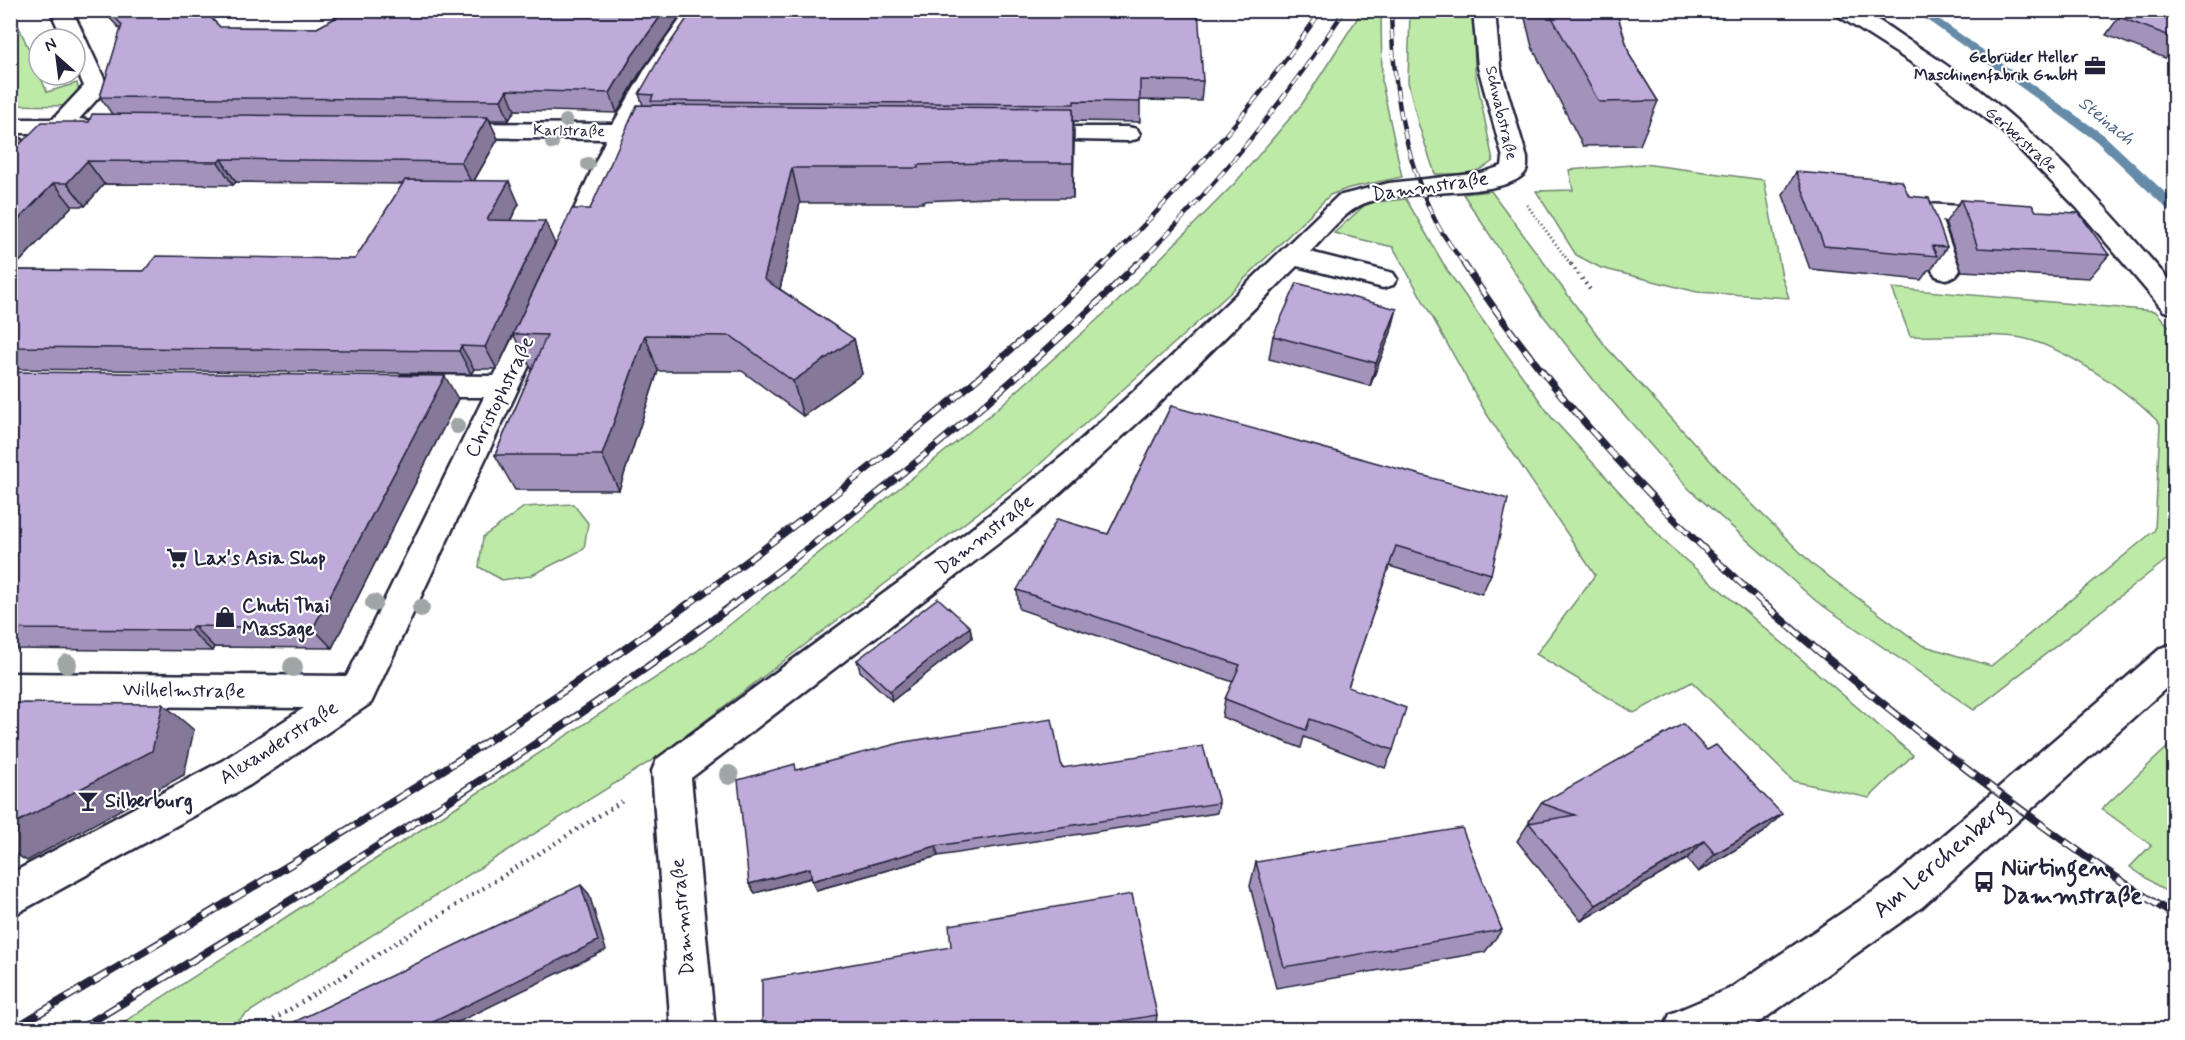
<svg xmlns="http://www.w3.org/2000/svg" width="2185" height="1040" viewBox="0 0 2185 1040" font-family="Mynerve,sans-serif">
	<style>
		.green { fill: #beeaa7; stroke: #708671; stroke-width: 1.5 }
		.lines { fill: none; stroke-linecap: round; stroke-linejoin: round }
		.stream { fill: #658ba9; fill-rule: evenodd }
		.minor-casing { stroke: #22223b; stroke-width: 5 }
		.path-far2 { stroke: #22223b; stroke-width: 3; stroke-dasharray: 1 3; stroke-linecap: butt }
		.path-far1 { stroke: #22223b; stroke-width: 4; stroke-dasharray: 1.5 4.5; stroke-linecap: butt }
		.path { stroke: #22223b; stroke-width: 4.5; stroke-dasharray: 1.5 5; stroke-linecap: butt }
		.minor { fill: #fff; fill-rule: evenodd }
		.rail-far2-casing { stroke: #22223b; stroke-width: 4.5 }
		.rail-far1-casing { stroke: #22223b; stroke-width: 7 }
		.rail-casing { stroke: #22223b; stroke-width: 8 }
		.rail-far2 { stroke: #fff; stroke-width: 3; stroke-dasharray: 10; stroke-linecap: butt }
		.rail-far1 { stroke: #fff; stroke-width: 4.5; stroke-dasharray: 13; stroke-linecap: butt }
		.rail { stroke: #fff; stroke-width: 5; stroke-dasharray: 16; stroke-linecap: butt }
		.tree { fill: #9fa6a5 }
		.wall { fill: #a393bb; stroke: #22223b; stroke-width: 1.5; fill-rule: evenodd }
		.shaded-wall { fill: #857899; stroke: #22223b; stroke-width: 1.5 }
		.building { fill: #beabda; stroke: #22223b; stroke-width: 1.5 }
		.labels { text-anchor: middle; dominant-baseline: central; stroke-width: 4.5; stroke-linejoin: round; paint-order: stroke }
		.far-poi-label { font-size: 16px; font-weight: bold; fill: #22223b; stroke: #fff; text-anchor: end }
		.far-street-label { font-size: 16px; fill: #22223b; stroke: #fff }
		.far-water-label { font-size: 18px; font-style: italic; fill: #495f7b; stroke: #fff }
		.street-label { font-size: 20px; fill: #22223b; stroke: #fff }
		.poi-label { font-size: 20px; font-weight: bold; fill: #22223b; stroke: #fff; text-anchor: start }
		.near-street-label { font-size: 24px; fill: #22223b; stroke: #fff }
		.near-poi-label { font-size: 24px; font-weight: bold; fill: #22223b; stroke: #fff; text-anchor: start }
	</style>
	<rect width="100%" height="100%" fill="#fff"/>
	<filter id="ink" filterUnits="userSpaceOnUse"><feTurbulence type="fractalNoise" baseFrequency=".0167" numOctaves="2"/><feDisplacementMap in="SourceGraphic" scale="12" xChannelSelector="R" yChannelSelector="G"/><feConvolveMatrix kernelMatrix="1 2 1 2 8 2 1 2 1" color-interpolation-filters="sRGB"/></filter>
	<g filter="url(#ink)">
		<g class="green">
			<path d="M10 11H29L14 15 47 92 77 83 79 92 66 106 11 105Z"/>
			<path d="M1362 11H1381L1382 83 1402 177 1349 188 1330 195 1229 294 1029 474 659 756 246 1014 229 1029H113L697 651 990 415 1117 302 1235 183 1302 104Z"/>
			<path d="M1410 11H1473L1475 71 1493 161C1475 176 1458 174 1435 174L1418 123 1408 82Z"/>
			<path d="M1644 164 1764 180 1782 277 1789 298 1697 292 1601 268 1576 255 1536 191 1573 190 1569 170Z"/>
			<path d="M1491 191 1607 348 1731 483 1813 565 1922 645 1991 666 2155 530 2160 424C2131 393 2060 343 2016 337 1982 333 1945 337 1910 336L1892 288 2155 311 2174 332V554L1974 710 1816 601 1689 489 1593 379 1542 314 1463 194Z"/>
			<path d="M1406 199 1447 270 1552 418 1668 545 1913 755 1869 798 1793 781 1692 682 1634 713 1536 654 1595 575 1486 413 1393 247 1334 233 1367 203Z"/>
			<path d="M573 504 588 523 584 549 530 576 502 580 479 567 483 537 524 507Z"/>
			<path d="M2174 741V897L2130 867 2151 845 2102 809Z"/>
		</g>
		<g class="lines">
			<path class="stream" d="M1913 10H1926L2104 135 2174 201V212L2169 211 2096 141Z"/>
			<defs>
				<g id="minor">
					<path d="M50 10H72L108 87 79 119 93 121 96 126 93 131 66 133 19 184 10 186V164L39 133H10V119H53L84 86 75 66V39H63Z"/>
					<path d="M687 10H709L669 66 637 124 678 127 681 132 678 137 630 139 579 255 569 258 559 255 556 249 606 139 450 137 441 135 438 130 441 125 450 123 613 124 647 66Z"/>
					<path d="M1473 10H1495L1500 67 1527 158C1527 164 1528 171 1523 175 1494 201 1394 185 1357 207 1340 217 1324 238 1310 252L1393 273 1397 279 1393 285 1383 288 1297 266 1155 407 1038 513 691 778 715 1030H671L652 771 657 759 965 534 1064 455 1168 360 1338 196 1389 183 1481 173 1502 166 1503 158 1478 67Z"/>
					<path d="M1829 10C1837 10 1848 9 1856 10 1874 15 1895 32 1911 42 2015 106 2096 194 2174 286V313L2164 311 2077 208 2001 130 1931 75Z"/>
					<path d="M1029 127H1128L1137 129 1140 134 1137 139 1128 141 1020 139 1017 134 1020 129Z"/>
					<path d="M1926 204 1996 208 2005 210 2009 216 2005 222 1996 224 1942 221 1960 270 1956 276 1946 279 1936 276 1932 270 1913 212 1917 206Z"/>
					<path d="M541 301 551 303 555 310 371 703 250 785 10 917V874L222 761 304 708 10 705V673L347 676 484 397H405L394 393 390 386 394 379 405 375 494 376 527 310 531 303Z"/>
					<path d="M2174 644V681L1922 907 1761 1021 1740 1030H1664L1670 1014 1729 989 1892 879 2161 648Z"/>
				</g>
			</defs>
			<use href="#minor" class="minor-casing"/>
			<g class="path-far2">
				<path d="M207 18 222 14 218 10"/>
				<path d="M1527 205 1572 266"/>
			</g>
			<path class="path-far1" d="M1571 264 1591 291"/>
			<path class="path" d="M257 1030 624 800"/>
			<use href="#minor" class="minor"/>
			<defs>
				<g id="rail-far2">
					<path d="M1391 10C1393 83 1403 158 1437 224 1445 239 1456 252 1465 266"/>
					<path d="M1103 266C1184 187 1257 103 1322 10"/>
					<path d="M1136 266C1215 188 1283 103 1345 10"/>
				</g>
				<g id="rail-far1">
					<path d="M1464 264C1548 392 1652 504 1766 606"/>
					<path d="M686 606C831 500 975 389 1104 264"/>
					<path d="M732 606C873 500 1012 388 1137 264"/>
				</g>
				<g id="rail">
					<path d="M1764 604C1830 663 1899 717 1969 771 2036 821 2103 871 2174 915"/>
					<path d="M11 1030C241 895 472 761 688 604"/>
					<path d="M78 1030C301 895 525 760 734 604"/>
				</g>
			</defs>
			<use href="#rail-far2" class="rail-far2-casing"/>
			<use href="#rail-far1" class="rail-far1-casing"/>
			<use href="#rail" class="rail-casing"/>
			<use href="#rail-far2" class="rail-far2"/>
			<use href="#rail-far1" class="rail-far1"/>
			<use href="#rail" class="rail"/>
		</g>
		<g class="tree">
			<circle cx="566" cy="121" r="7"/>
			<circle cx="552" cy="143" r="7"/>
			<circle cx="588" cy="164" r="7"/>
			<circle cx="457" cy="426" r="8"/>
			<circle cx="374" cy="603" r="9"/>
			<circle cx="421" cy="608" r="9"/>
			<circle cx="67" cy="664" r="10"/>
			<circle cx="293" cy="667" r="10"/>
			<circle cx="729" cy="775" r="10"/>
		</g>
		<g class="wall">
			<path d="M102 10H203L220 27 317 28 350 10H684L638 76 617 113 515 110 509 120H489L498 139 474 181 519 204 510 221 555 244 497 369H474L471 374 10 369V125L24 141 89 122 112 114 100 97 121 30ZM236 182 403 184 355 259 144 271 12 270 72 206H85L104 184 233 185Z"/>
			<path d="M693 10 1203 81 1201 101 1140 100V122L1074 121 1073 198H988L923 201V203H800L780 289 854 339 862 374 803 416 742 371H658L619 490H515L495 455 532 370 513 334 590 209 643 105 639 94Z"/>
			<path d="M1523 10H1616L1630 56 1658 101 1640 145 1583 146 1532 47Z"/>
			<path d="M2175 10V57L2170 60 2106 35 2119 17Z"/>
			<path d="M1796 172 1909 196 1947 247 1931 270H1928L1921 280 1810 269 1783 195Z"/>
			<path d="M1961 200 2036 211 2109 255 2089 278 1962 271 1945 223Z"/>
			<path d="M1391 332 1370 386 1269 359 1273 336Z"/>
			<path d="M10 372 458 399 332 648 214 647 212 651 10 649Z"/>
			<path d="M1171 406 1491 574 1482 594 1389 566 1348 687 1393 750 1385 768 1304 737 1301 748 1222 717 1225 699 1233 682 1019 609 1017 590 1108 534Z"/>
			<path d="M970 627 972 638 892 701 860 671 857 660Z"/>
			<path d="M1062 768 1219 803 1217 813 938 856 816 890 811 878 755 893 749 884 797 770Z"/>
			<path d="M1541 803 1763 833 1698 872 1687 859 1581 921 1517 841 1529 823H1532L1529 821Z"/>
			<path d="M1256 862 1502 930 1485 952 1276 988 1250 886Z"/>
			<path d="M1157 1015 1155 1029H762Z"/>
		</g>
		<g class="shaded-wall">
			<path d="M665 10H684L638 76 617 113 610 93 632 56Z"/>
			<path d="M507 90 515 110 509 120 501 100Z"/>
			<path d="M1073 108 1074 143 1073 198Z"/>
			<path d="M488 117 498 139 472 184 461 162Z"/>
			<path d="M10 125 26 144 10 161Z"/>
			<path d="M221 159 236 182 233 185 218 162Z"/>
			<path d="M87 161 104 184 85 206 67 183Z"/>
			<path d="M792 168 800 203 774 314 764 279Z"/>
			<path d="M509 181 519 204 498 243 487 220Z"/>
			<path d="M54 183 72 206 10 272V228Z"/>
			<path d="M545 221 555 244 497 369 485 347Z"/>
			<path d="M1397 309 1391 332 1370 386 1376 363Z"/>
			<path d="M645 335 658 371 619 490 602 455Z"/>
			<path d="M854 339 862 374 803 416 793 381Z"/>
			<path d="M461 346 474 369 471 374 459 351Z"/>
			<path d="M445 376 458 399 332 648 313 628Z"/>
			<path d="M193 626 214 647 212 651 190 630Z"/>
			<path d="M970 627 972 638 892 701 890 691Z"/>
			<path d="M163 704 194 730 184 775 27 861 10 851V826Z"/>
			<path d="M1782 814 1763 833 1698 872 1715 854Z"/>
			<path d="M1704 841 1687 859 1581 921 1596 905Z"/>
			<path d="M936 846 938 856 816 890 812 881Z"/>
			<path d="M810 868 814 877 755 893 749 884Z"/>
			<path d="M581 885 589 894 606 950 444 1029H419Z"/>
		</g>
		<g class="building">
			<path d="M108 10H203L220 27 317 28 350 10H665L632 56 610 93 507 90 501 100 100 97 122 25Z"/>
			<path d="M693 10H1198L1203 81 1140 80V102L1074 101V104L651 101 653 95 639 94 659 59Z"/>
			<path d="M1548 10H1616L1630 56 1658 101 1599 102Z"/>
			<path d="M2130 10H2175V38L2119 17Z"/>
			<path d="M637 105 1073 108V163H985L918 165V168H792L764 279 854 339 793 381 731 336 645 335 602 455H495L547 335 513 334 572 209H590Z"/>
			<path d="M92 114 488 117 461 162 221 159 218 162 87 161 67 183H54L10 228V154L42 122H89Z"/>
			<path d="M1796 172 1902 181 1909 196 1929 198 1947 247 1932 246 1937 256 1824 246Z"/>
			<path d="M405 180 509 181 487 220 545 221 485 347 461 346 459 351 10 347V270L144 271 156 256 355 259Z"/>
			<path d="M1961 200 2032 205 2036 211 2079 213 2109 255 1978 248Z"/>
			<path d="M1297 283 1397 309 1376 363 1273 336Z"/>
			<path d="M10 372 445 376 313 628 193 626 190 630 10 629Z"/>
			<path d="M1171 406 1508 499 1491 574 1396 546 1348 687 1406 708 1393 750 1310 719 1306 730 1225 699 1240 665 1017 590 1057 519 1108 534Z"/>
			<path d="M938 598 970 627 890 691 857 660Z"/>
			<path d="M10 703 163 704 152 751 10 826Z"/>
			<path d="M1052 719 1062 768 1203 746 1219 803 936 846 812 881 810 868 749 884 738 780 795 764 796 770 904 742Z"/>
			<path d="M1683 724 1707 750 1716 745 1782 814 1715 854 1704 841 1596 905 1529 823 1575 815 1541 803Z"/>
			<path d="M1462 828 1502 930 1284 967 1256 862Z"/>
			<path d="M581 885 598 941 419 1029H293L292 1023Z"/>
			<path d="M1132 894 1157 1015 1073 1029H762V980L951 947 949 925Z"/>
		</g>
	</g>
	<defs>
		<symbol id="office-bare" viewBox="-9 -9 18 18"><path d="M-6-3h4V-5.5h4V-3h4V5H-6ZM-1-4.5V-3h2v-1.5ZM-6 0V1H6V0Z" fill="#22223b" stroke="#fff" stroke-width="2.5" paint-order="stroke"/></symbol>
		<symbol id="supermarket-bare" viewBox="-9 -9 18 18"><path d="M-6-5.5h2.5l.6 2H6L4.5 2H-2.5L-4.4-4H-6ZM-1.5 3.2a1.3 1.3 0 1 0 .1 0ZM3 3.2a1.3 1.3 0 1 0 .1 0Z" fill="#22223b" stroke="#fff" stroke-width="2.5" paint-order="stroke"/></symbol>
		<symbol id="shop-bare" viewBox="-9 -9 18 18"><path d="M-5-2.5h2.3a2.7 3.5 0 0 1 5.4 0H5L5.5 6h-11ZM-1.5-2.5h3a1.5 2.3 0 0 0-3 0Z" fill="#22223b" stroke="#fff" stroke-width="2.5" paint-order="stroke"/></symbol>
		<symbol id="bar-bare" viewBox="-9 -9 18 18"><path d="M-6-5H6L.8 .8V4.5H3.5V6h-7V4.5H-.8V.8Z" fill="#22223b" stroke="#fff" stroke-width="2.5" paint-order="stroke"/></symbol>
		<symbol id="bus-bare" viewBox="-9 -9 18 18"><path d="M-5-6H5V4H4V6H2V4H-2V6H-4V4H-5ZM-3.5-4V0h7V-4ZM-3.5 1.2v1.5H-2V1.2ZM2 1.2v1.5H3.5V1.2Z" fill="#22223b" stroke="#fff" stroke-width="2.5" paint-order="stroke"/></symbol>
	</defs>
	<g fill-rule="evenodd">
		<use href="#office-bare" x="2080" y="51" width="30" height="30"/>
		<use href="#supermarket-bare" x="162" y="543" width="30" height="30"/>
		<use href="#shop-bare" x="210" y="602" width="30" height="30"/>
		<use href="#bar-bare" x="73" y="786" width="30" height="30"/>
		<use href="#bus-bare" x="1969" y="867" width="30" height="30"/>
	</g>
	<g class="labels">
		<g class="far-poi-label">
			<text x="2078" y="57">Gebrüder Heller<tspan x="2078" dy="18">Maschinenfabrik GmbH</tspan></text>
		</g>
		<g class="far-street-label">
			<text transform="translate(1501 113) rotate(77)">Schwabstraße</text>
			<text transform="translate(569 131) rotate(1)">Karlstraße</text>
			<text transform="translate(2021 140) rotate(42)">Gerberstraße</text>
		</g>
		<g class="far-water-label">
			<text transform="translate(2106 121) rotate(39)">Steinach</text>
		</g>
		<g class="street-label">
			<text transform="translate(1430 187) rotate(-8)">Dammstraße</text>
			<text transform="translate(500 397) rotate(-64)">Christophstraße</text>
			<text transform="translate(985 535) rotate(-38)">Dammstraße</text>
			<text transform="translate(184 691) rotate(1)">Wilhelmstraße</text>
			<text transform="translate(279 743) rotate(-33)">Alexanderstraße</text>
			<text transform="translate(683 917) rotate(-95)">Dammstraße</text>
		</g>
		<g class="poi-label">
			<text x="194" y="558">Lax's Asia Shop</text>
			<text x="242" y="606">Chuti Thai<tspan x="242" dy="23">Massage</tspan></text>
			<text x="105" y="801">Silberburg</text>
		</g>
		<g class="near-street-label">
			<text transform="translate(1941 860) rotate(-40)">Am Lerchenberg</text>
		</g>
		<g class="near-poi-label">
			<text x="2001" y="868">Nürtingen<tspan x="2001" dy="28">Dammstraße</tspan></text>
		</g>
	</g>
	<rect width="2185" height="1040" fill="none" stroke="#fff" stroke-width="36"/>
	<rect x="18" y="18" width="2149" height="1004" fill="none" stroke="#22223b" stroke-width="2" filter="url(#ink)"/>
	<g transform="translate(57 57) rotate(332)"><circle r="28" fill="#ffffff" stroke="#a7a7b1" stroke-width="1.5"/>
	<path d="M0-4.5L10 22L0 15L-10 22Z" fill="#22223b"/>
	<text y="-9" font-size="16" font-weight="bold" text-anchor="middle" fill="#22223b">N</text>
	</g>
</svg>
